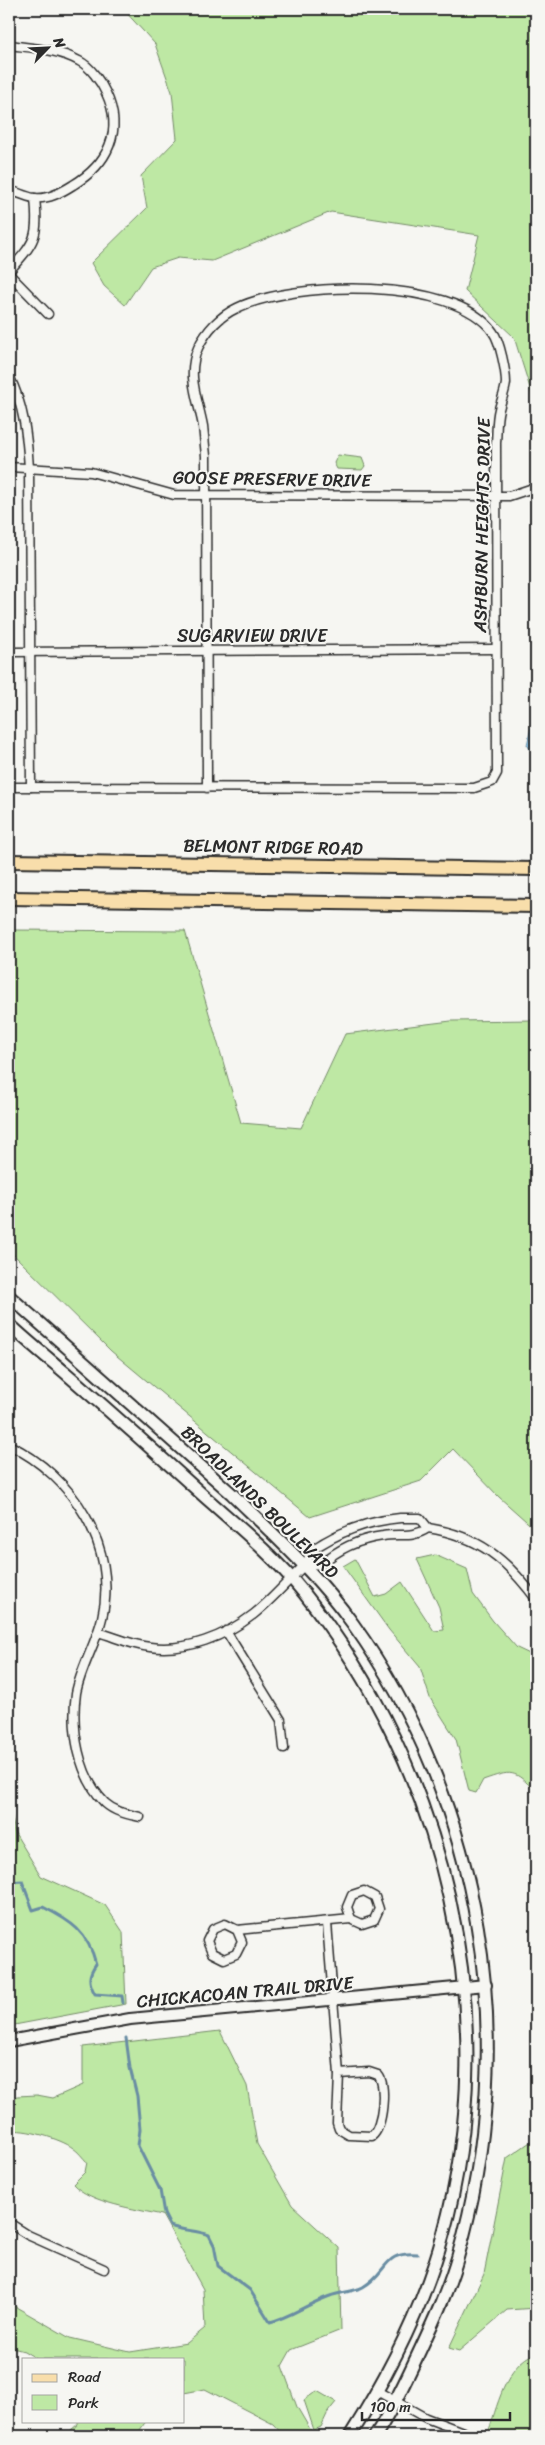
<svg xmlns="http://www.w3.org/2000/svg" width="545" height="2445" viewBox="0 0 545 2445" font-family="Sriracha,sans-serif">
	<style>
		.green { fill: #bee8a4; stroke: #748a68 }
		.water { fill: #92cef3; stroke: #698da3 }
		.lines { fill: none; stroke-linecap: round; stroke-linejoin: round }
		.stream { stroke: #698da3; stroke-width: 3 }
		.minor-casing { stroke: #2b2b2b; stroke-width: 11 }
		.tertiary-casing { stroke: #2b2b2b; stroke-width: 14 }
		.secondary-casing { stroke: #2b2b2b; stroke-width: 15 }
		.primary-casing { stroke: #2b2b2b; stroke-width: 16 }
		.minor { stroke: #f6f6f2; stroke-width: 8 }
		.tertiary { stroke: #f6f6f2; stroke-width: 10 }
		.secondary { stroke: #f6f6f2; stroke-width: 11 }
		.primary { stroke: #f8deab; stroke-width: 12 }
		.labels { text-anchor: middle; dominant-baseline: central; stroke-width: 4; stroke-linejoin: round; paint-order: stroke }
		.street-label { font-size: 18px; fill: #2b2b2b; stroke: #f6f6f2 }
	</style>
	<rect width="100%" height="100%" fill="#f6f6f2"/>
	<filter id="ink" filterUnits="userSpaceOnUse"><feTurbulence type="fractalNoise" baseFrequency=".02" numOctaves="2"/><feDisplacementMap in="SourceGraphic" scale="10" xChannelSelector="R" yChannelSelector="G"/><feConvolveMatrix kernelMatrix="1 2 1 2 8 2 1 2 1" color-interpolation-filters="sRGB"/></filter>
	<g filter="url(#ink)">
		<g class="green">
			<path d="M123 9H536V400L534 401 514 337 465 291 479 235 331 212 212 261 178 258 151 267 125 305 104 286 91 263 147 208 141 176 177 139 172 92 155 44Z"/>
			<path d="M338 455 362 458 365 466 362 470 337 469 334 463Z"/>
			<path d="M9 930 185 931 241 1123 301 1128 345 1034 451 1021 536 1020V1530L499 1497 453 1449 421 1481 310 1517 111 1351 9 1250Z"/>
			<path d="M435 1555 467 1569 473 1594 493 1621 517 1648 536 1657V1792C514 1769 512 1770 483 1780L476 1793 469 1791 456 1739 430 1698 420 1667 389 1630 343 1566 355 1559 375 1597 386 1594 402 1582 434 1631 444 1630 439 1607 417 1559Z"/>
			<path d="M9 1803 15 1833 41 1876 105 1905 123 1932 126 2004 9 2026Z"/>
			<path d="M220 2031 247 2086 257 2144 292 2205 339 2248 341 2330 291 2350 282 2366 297 2407 314 2436H284L273 2424 205 2389 184 2393V2359H37L24 2351 9 2347V2303L70 2338 130 2352 187 2343 205 2328 203 2289 162 2215C136 2209 90 2203 73 2184L85 2172 87 2162C83 2158 78 2151 73 2148 61 2139 24 2128 9 2131V2099L17 2096 37 2095 53 2098 83 2085V2047Z"/>
			<path d="M536 2138V2308L507 2310 459 2351 449 2348 484 2274 507 2158Z"/>
			<path d="M536 2353V2436H487C497 2408 505 2364 536 2353Z"/>
			<path d="M317 2391 336 2402 328 2412 321 2427 314 2430 304 2400Z"/>
			<path d="M78 2421H146L136 2436H64L78 2424Z"/>
		</g>
		<path class="water" d="M536 705V751H532L527 745Z"/>
		<g class="lines">
			<g class="stream">
				<path d="M9 1882 22 1881 33 1910 43 1907C71 1921 88 1932 96 1964 88 1975 88 1982 95 1994L122 1996 123 2003"/>
				<path d="M126 2038 130 2068 137 2096 140 2129 138 2146 160 2190 164 2214 170 2226C183 2231 196 2230 209 2235L214 2245 218 2266 250 2290 270 2322C291 2317 309 2303 330 2296 340 2292 354 2292 363 2287 389 2272 382 2251 418 2254"/>
			</g>
			<defs>
				<g id="minor">
					<path d="M9 45C32 48 58 49 79 61 90 66 101 82 106 93 124 131 108 164 73 185 62 192 48 200 34 198 26 197 17 192 9 190"/>
					<path d="M9 271C35 242 39 238 35 198"/>
					<path d="M9 274 48 314"/>
					<path d="M9 376C24 405 27 436 29 468L31 787"/>
					<path d="M9 467 91 472 174 495 509 496 536 487"/>
					<path d="M9 652 495 649"/>
					<path d="M9 787 474 788 492 782 497 773 496 443C497 432 496 420 499 409 501 401 505 392 506 383 506 372 500 341 493 332 454 276 293 281 237 308 220 316 206 331 198 348 186 375 198 399 203 426 204 436 205 446 206 456L207 788"/>
					<path d="M9 1445C72 1475 119 1547 102 1618 96 1644 81 1667 76 1693 71 1729 78 1776 105 1803 115 1812 127 1814 140 1817"/>
					<path d="M400 1518H420L428 1528C412 1539 401 1533 383 1536 360 1539 338 1549 320 1565L308 1563 309 1552C336 1533 366 1521 400 1518Z"/>
					<path d="M428 1528C479 1536 506 1559 536 1599"/>
					<path d="M226 1631 281 1720 284 1748"/>
					<path d="M98 1632C115 1637 132 1645 150 1647 186 1652 226 1636 254 1614 272 1600 288 1580 306 1564"/>
					<path d="M327 1923 339 2074"/>
					<path d="M237 1930 242 1942 236 1954 224 1959 212 1953 207 1941 213 1929 225 1924 237 1930 351 1919 362 1924 374 1920 379 1909 375 1897 364 1891 352 1895 347 1907 351 1919"/>
					<path d="M369 2072 378 2075C387 2085 383 2127 372 2136L349 2135 339 2129 337 2123 339 2074Z"/>
					<path d="M9 2223 28 2235 104 2269"/>
					<path d="M377 2391 426 2418 468 2434 467 2436"/>
				</g>
				<path id="tertiary" d="M9 2041 130 2019 486 1985"/>
				<g id="secondary">
					<path d="M9 1296 232 1494C274 1535 319 1576 353 1624 483 1805 520 2042 458 2256 449 2288 435 2318 421 2348 407 2378 393 2408 375 2436"/>
					<path d="M9 1324C28 1342 48 1358 68 1375 114 1415 160 1456 205 1497 239 1527 275 1557 304 1593 445 1770 504 2014 443 2235 424 2306 389 2374 350 2436"/>
				</g>
				<g id="primary">
					<path d="M9 861 536 869"/>
					<path d="M9 898 536 906"/>
				</g>
			</defs>
			<use href="#minor" class="minor-casing"/>
			<use href="#tertiary" class="tertiary-casing"/>
			<use href="#secondary" class="secondary-casing"/>
			<use href="#primary" class="primary-casing"/>
			<use href="#minor" class="minor"/>
			<use href="#tertiary" class="tertiary"/>
			<use href="#secondary" class="secondary"/>
			<use href="#primary" class="primary"/>
		</g>
	</g>
	<g class="labels">
		<g class="street-label">
			<text transform="translate(272 479) rotate(1)">GOOSE PRESERVE DRIVE</text>
			<text transform="translate(482 525) rotate(-89)">ASHBURN HEIGHTS DRIVE</text>
			<text x="252" y="636">SUGARVIEW DRIVE</text>
			<text transform="translate(273 847) rotate(1)">BELMONT RIDGE ROAD</text>
			<text transform="translate(260 1502) rotate(44)">BROADLANDS BOULEVARD</text>
			<text transform="translate(245 1992) rotate(-5)">CHICKACOAN TRAIL DRIVE</text>
		</g>
	</g>
	<rect width="545" height="2445" fill="none" stroke="#f6f6f2" stroke-width="30"/>
	<rect x="15" y="15" width="515" height="2415" fill="none" stroke="#2b2b2b" stroke-width="2" filter="url(#ink)"/>
	<rect x="22" y="2358" width="162" height="65" fill="#f6f6f2" stroke="#a5a5a2"/>
	<rect x="32" y="2374" width="25" height="8" fill="#f8deab" stroke="#a5a5a2"/>
	<text x="68" y="2382" font-size="15" fill="#2b2b2b">Road</text>
	<rect x="32" y="2395" width="25" height="15" fill="#bee8a4" stroke="#a5a5a2"/>
	<text x="68" y="2408" font-size="15" fill="#2b2b2b">Park</text>
	<g transform="translate(48 48) rotate(66)" stroke="#f6f6f2" stroke-width="4" paint-order="stroke">
	<path d="M0-4L9 19L0 12L-9 19Z" fill="#2b2b2b"/>
	<text y="-8" font-size="14" font-weight="bold" text-anchor="middle" fill="#2b2b2b">N</text>
	</g>
	<path d="M362 2412v8h148v-8" fill="none" stroke="#2b2b2b" stroke-width="2.5"/>
	<text x="370" y="2412" font-size="15" fill="#2b2b2b" stroke="#f6f6f2" stroke-width="4" paint-order="stroke">100 m</text>
</svg>
